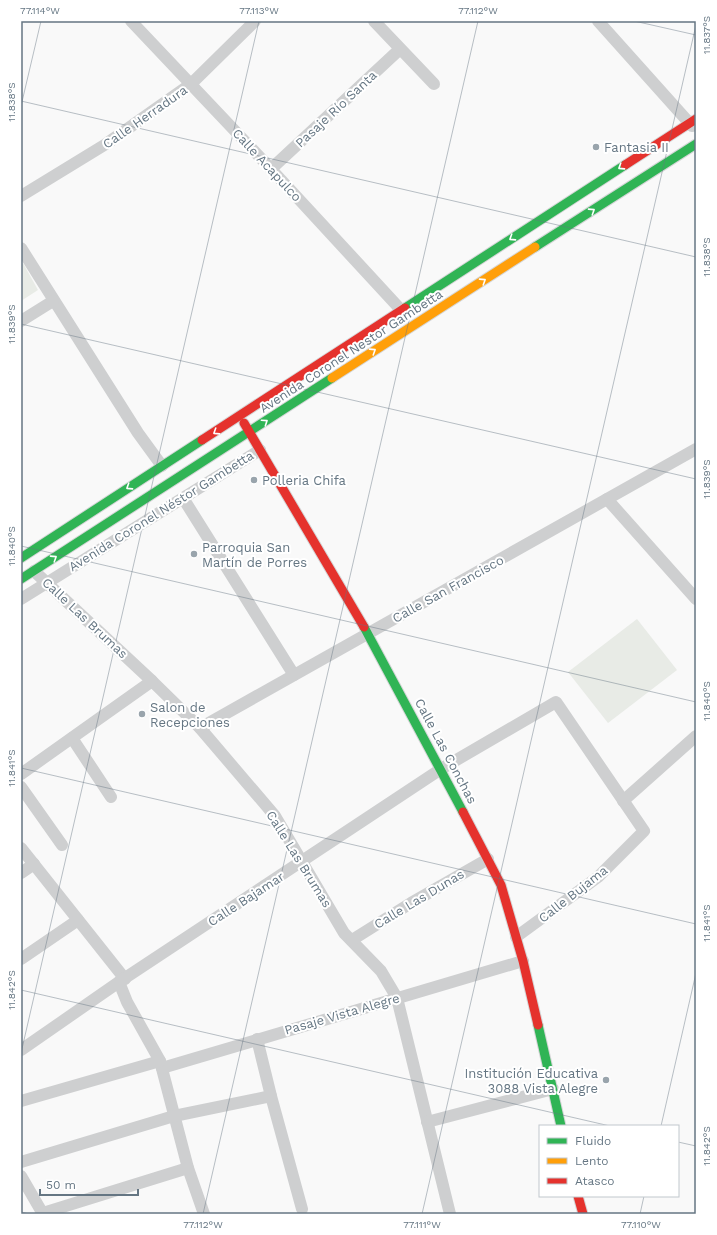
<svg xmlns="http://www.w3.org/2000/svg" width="717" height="1235" viewBox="0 0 717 1235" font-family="'Work Sans',sans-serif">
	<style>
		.green { fill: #e8ebe6 }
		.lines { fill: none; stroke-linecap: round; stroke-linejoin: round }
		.fast-casing { stroke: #d5d6d7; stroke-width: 11 }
		.slow-casing { stroke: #d5d6d7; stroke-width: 11 }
		.jam-casing { stroke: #d5d6d7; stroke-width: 11 }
		.street { stroke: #cecfd0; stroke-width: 12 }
		.fast { stroke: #30b455; stroke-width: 9 }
		.slow { stroke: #ff9f0a; stroke-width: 9 }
		.jam { stroke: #e5322d; stroke-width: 9 }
		.oneway { stroke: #fff }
		.ticks { fill: none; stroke: #657683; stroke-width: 1; stroke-opacity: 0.45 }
		.poi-dot { fill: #99a4ac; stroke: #fff; stroke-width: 1.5 }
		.labels { text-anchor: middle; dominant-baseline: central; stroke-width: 4; stroke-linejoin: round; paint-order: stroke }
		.street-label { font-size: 13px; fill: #657683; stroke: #fff }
		.poi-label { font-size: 13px; fill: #657683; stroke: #fff; text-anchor: start }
		.neatline { fill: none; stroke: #657683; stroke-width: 1.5 }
		.ticks-label { font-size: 10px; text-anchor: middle; fill: #657683 }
	</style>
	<rect width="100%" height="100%" fill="#f9f9f9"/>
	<g class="green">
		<path d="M23 263 38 290 21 301V265Z"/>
		<path d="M637 619 677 670 608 723 568 672Z"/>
	</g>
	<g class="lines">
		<defs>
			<g id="fast">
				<path d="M535 247 696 144"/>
				<path d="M405 308 625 165"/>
				<path d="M21 558 202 440"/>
				<path d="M21 579 332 378"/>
				<path d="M364 627 463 812"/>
				<path d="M538 1025 561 1126"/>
			</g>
			<path id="slow" d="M332 378 535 247"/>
			<g id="jam">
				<path d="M625 165 696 119"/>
				<path d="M244 423 364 627"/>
				<path d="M202 440 405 308"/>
				<path d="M463 812 501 885 523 961 538 1025"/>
				<path d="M578 1196 583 1214"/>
			</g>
		</defs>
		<use href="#fast" class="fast-casing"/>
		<use href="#slow" class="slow-casing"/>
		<use href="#jam" class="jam-casing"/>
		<g class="street">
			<path d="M131 21 271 169 402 311"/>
			<path d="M374 21 434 84"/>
			<path d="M598 21 692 126"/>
			<path d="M271 169 400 49"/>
			<path d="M21 196 106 144 191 84 255 21"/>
			<path d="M21 248 138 433 162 466"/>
			<path d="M21 321 53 301"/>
			<path d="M183 498 294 675"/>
			<path d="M607 499 696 599"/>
			<path d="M34 571 152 681 200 728 275 816 344 933 381 971 397 998 450 1214"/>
			<path d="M21 599 260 450"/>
			<path d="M200 728 696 449"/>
			<path d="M72 738 111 797"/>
			<path d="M21 774 152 681"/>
			<path d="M21 787 62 845"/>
			<path d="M623 801 696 736"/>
			<path d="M21 848 125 979"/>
			<path d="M21 873 34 864"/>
			<path d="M352 940 411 903 488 859"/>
			<path d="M21 959 78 920"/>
			<path d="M119 982 127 1002 160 1061 188 1168 204 1214"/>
			<path d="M257 1039 271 1096 302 1209"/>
			<path d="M21 1050 119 982 441 769 556 702 644 831 598 877 516 937"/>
			<path d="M162 1068 523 961"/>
			<path d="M21 1101 160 1061"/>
			<path d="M427 1122 553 1089"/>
			<path d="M21 1162 174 1116 271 1096"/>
			<path d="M21 1176 43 1214"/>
			<path d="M43 1213 188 1168"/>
		</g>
		<use href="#fast" class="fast"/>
		<use href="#slow" class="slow"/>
		<use href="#jam" class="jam"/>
	</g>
	<defs><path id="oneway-chevron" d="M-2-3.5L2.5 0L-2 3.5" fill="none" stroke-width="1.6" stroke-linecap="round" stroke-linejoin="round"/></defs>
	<g class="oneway">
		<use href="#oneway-chevron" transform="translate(621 167) rotate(147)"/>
		<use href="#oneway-chevron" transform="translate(592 211) rotate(-33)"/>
		<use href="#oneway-chevron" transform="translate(512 238) rotate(147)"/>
		<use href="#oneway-chevron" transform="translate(483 281) rotate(-33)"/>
		<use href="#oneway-chevron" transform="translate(373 351) rotate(-33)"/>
		<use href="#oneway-chevron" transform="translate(265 422) rotate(-34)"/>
		<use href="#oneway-chevron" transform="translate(216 432) rotate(147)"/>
		<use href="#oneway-chevron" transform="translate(129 487) rotate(147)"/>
		<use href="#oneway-chevron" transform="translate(54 558) rotate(-33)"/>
	</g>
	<path class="ticks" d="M634 21 696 35M21 101 696 257M21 106 41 21M21 324 696 479M21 546 696 702M21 768 696 924M21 990 610 1126M21 1053 259 21M661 1126 696 973M678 1142 696 1146M21 1212 29 1214M203 1214 478 21M422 1214 696 25M640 1214 644 1196"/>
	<g class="poi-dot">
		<circle cx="596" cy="147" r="4"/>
		<circle cx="254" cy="480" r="4"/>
		<circle cx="194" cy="554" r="4"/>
		<circle cx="142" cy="714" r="4"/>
		<circle cx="606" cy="1080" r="4"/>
	</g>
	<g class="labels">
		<g class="street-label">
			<text transform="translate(336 109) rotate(-43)">Pasaje Río Santa</text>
			<text transform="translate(145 117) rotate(-35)">Calle Herradura</text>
			<text transform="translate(267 165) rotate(47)">Calle Acapulco</text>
			<text transform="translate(351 351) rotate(-33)">Avenida Coronel Nestor Gambetta</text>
			<text transform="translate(161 511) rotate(-32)">Avenida Coronel Néstor Gambetta</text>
			<text transform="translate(448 589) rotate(-29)">Calle San Francisco</text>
			<text transform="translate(85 618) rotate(43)">Calle Las Brumas</text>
			<text transform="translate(446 751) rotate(62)">Calle Las Conchas</text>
			<text transform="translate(299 859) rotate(58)">Calle Las Brumas</text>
			<text transform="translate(573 894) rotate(-38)">Calle Bujama</text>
			<text transform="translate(246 899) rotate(-33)">Calle Bajamar</text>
			<text transform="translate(419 899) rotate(-31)">Calle Las Dunas</text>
			<text transform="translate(342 1014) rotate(-16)">Pasaje Vista Alegre</text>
		</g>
		<g class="poi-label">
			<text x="604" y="147">Fantasia II</text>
			<text x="262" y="480">Polleria Chifa</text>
			<text x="202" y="547">Parroquia San<tspan x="202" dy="15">Martín de Porres</tspan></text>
			<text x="150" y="707">Salon de<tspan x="150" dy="15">Recepciones</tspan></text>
			<text x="598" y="1073" text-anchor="end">Institución Educativa<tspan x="598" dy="15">3088 Vista Alegre</tspan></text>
		</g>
	</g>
	<rect width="717" height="1235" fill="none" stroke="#ffffff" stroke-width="44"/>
	<rect x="539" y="1125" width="140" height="72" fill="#ffffff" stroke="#c1c8cd"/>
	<rect x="547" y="1138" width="20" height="6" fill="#30b455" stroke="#c1c8cd"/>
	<text x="575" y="1145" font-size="12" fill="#657683">Fluido</text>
	<rect x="547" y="1158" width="20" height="6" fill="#ff9f0a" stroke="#c1c8cd"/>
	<text x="575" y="1165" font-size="12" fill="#657683">Lento</text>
	<rect x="547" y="1178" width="20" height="6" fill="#e5322d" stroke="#c1c8cd"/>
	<text x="575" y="1185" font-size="12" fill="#657683">Atasco</text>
	<path d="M40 1189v6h98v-6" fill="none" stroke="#657683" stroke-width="2"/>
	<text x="46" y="1189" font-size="12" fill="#657683" stroke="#ffffff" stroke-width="3" paint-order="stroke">50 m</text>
	<rect x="22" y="22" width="673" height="1191" class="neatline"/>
	<g class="ticks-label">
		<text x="40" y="14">77.114°W</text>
		<text x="259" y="14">77.113°W</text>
		<text x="478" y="14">77.112°W</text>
		<text transform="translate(706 35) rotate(-90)" y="4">11.837°S</text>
		<text transform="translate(11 102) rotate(-90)" y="4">11.838°S</text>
		<text transform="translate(706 257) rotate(-90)" y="4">11.838°S</text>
		<text transform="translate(11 324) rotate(-90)" y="4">11.839°S</text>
		<text transform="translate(706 479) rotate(-90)" y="4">11.839°S</text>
		<text transform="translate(11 546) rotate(-90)" y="4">11.840°S</text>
		<text transform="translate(706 701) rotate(-90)" y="4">11.840°S</text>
		<text transform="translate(11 768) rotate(-90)" y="4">11.841°S</text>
		<text transform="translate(706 923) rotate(-90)" y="4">11.841°S</text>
		<text transform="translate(11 990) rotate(-90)" y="4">11.842°S</text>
		<text transform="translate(706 1146) rotate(-90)" y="4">11.842°S</text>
		<text x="203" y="1228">77.112°W</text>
		<text x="422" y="1228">77.111°W</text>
		<text x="641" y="1228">77.110°W</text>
	</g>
</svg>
